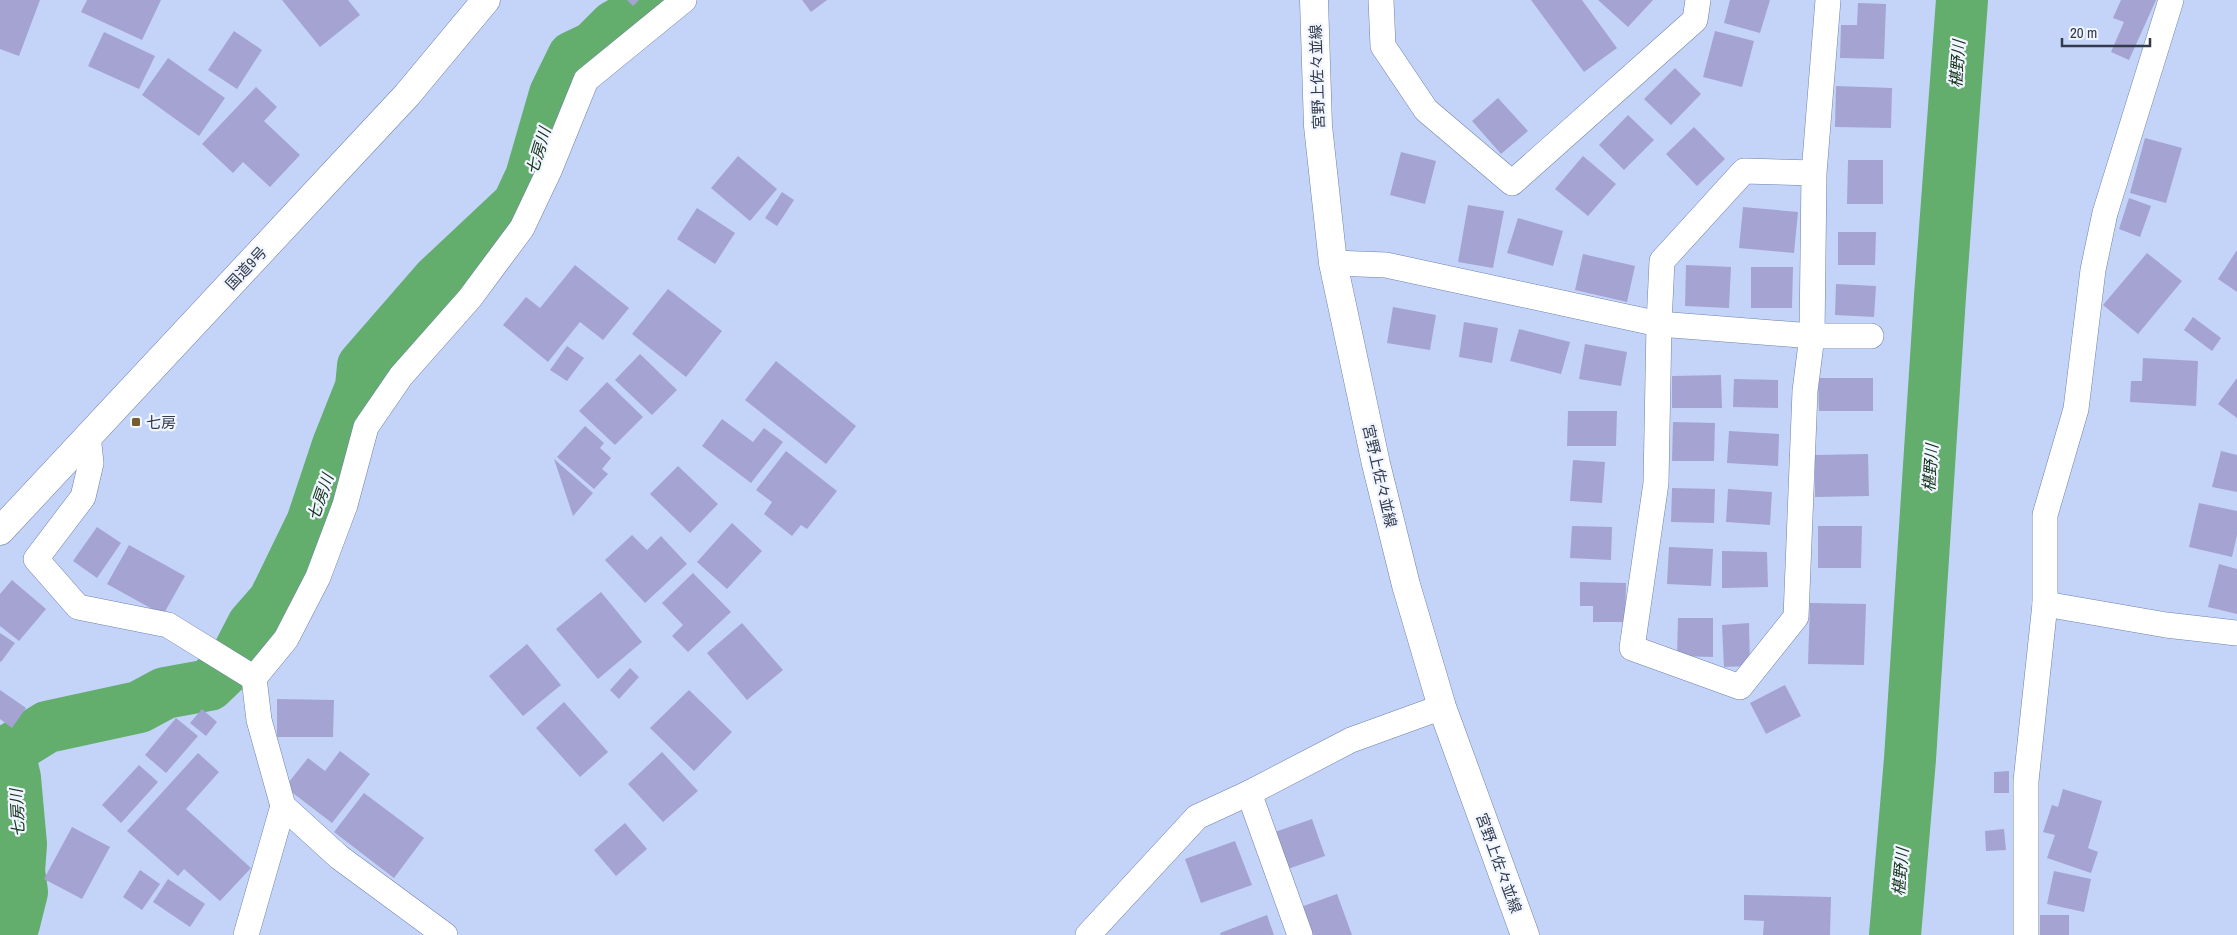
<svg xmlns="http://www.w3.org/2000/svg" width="2237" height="935" viewBox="0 0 2237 935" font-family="'Archivo Narrow','Noto Sans JP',sans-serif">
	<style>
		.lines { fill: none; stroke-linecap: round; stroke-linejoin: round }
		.river { stroke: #63ad6d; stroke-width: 52 }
		.building { fill: #a5a3d2 }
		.street-casing { stroke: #6f81ab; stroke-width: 26 }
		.secondary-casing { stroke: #6f81ab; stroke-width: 29 }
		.highway-casing { stroke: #6f81ab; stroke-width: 29 }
		.street { stroke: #fff; stroke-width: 25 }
		.secondary { stroke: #fff; stroke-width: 28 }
		.highway { stroke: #fff; stroke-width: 28 }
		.poi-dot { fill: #735f2e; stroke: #f1f5ff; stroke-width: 2 }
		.labels { text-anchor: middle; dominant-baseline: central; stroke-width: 4.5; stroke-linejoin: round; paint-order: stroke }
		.street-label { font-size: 15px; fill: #323a4c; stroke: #f1f5ff }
		.poi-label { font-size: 15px; fill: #323a4c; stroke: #f1f5ff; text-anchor: start }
		.water-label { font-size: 16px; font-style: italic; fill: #133218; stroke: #f1f5ff }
	</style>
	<rect width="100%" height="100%" fill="#c4d4f9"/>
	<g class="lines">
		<g class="river">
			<path d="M1 935 14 924 22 892 19 871 21 844 15 778 11 761 13 748 47 727 139 707 165 693 209 685 235 660 253 625 274 601 312 523 338 445 361 387 363 366 437 281 518 205 531 177 555 94 573 57 594 47 615 26 651 6 658 0"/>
			<path d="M1895 935 1910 759 1940 296 1962 0"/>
		</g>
	</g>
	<g class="building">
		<path d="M0 0H40L19 56 0 49Z"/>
		<path d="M87 0H161L142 40 81 12Z"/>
		<path d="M282 0H348L360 15 320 47Z"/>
		<path d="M627 0H639L633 6Z"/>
		<path d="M802 0H827L811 12Z"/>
		<path d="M1531 0H1582L1617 48 1584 72Z"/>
		<path d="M1598 0H1653L1628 27Z"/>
		<path d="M1730 0H1770L1760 33 1724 23Z"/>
		<path d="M2121 0H2156L2129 60 2111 52 2124 22 2113 18Z"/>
		<path d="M1858 3 1886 4 1884 59 1840 58 1841 25H1857Z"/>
		<path d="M234 31 262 50 237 89 208 70Z"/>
		<path d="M1715 31 1754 41 1742 87 1703 77Z"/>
		<path d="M104 32 155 56 139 89 88 66Z"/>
		<path d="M168 58 225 98 199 136 142 95Z"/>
		<path d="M1675 68 1701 94 1671 125 1644 99Z"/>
		<path d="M1836 86 1892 88 1891 128 1835 127Z"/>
		<path d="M256 87 277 107 264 121 300 155 270 187 243 162 233 173 202 144Z"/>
		<path d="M1498 98 1528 131 1501 154 1472 121Z"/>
		<path d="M1628 115 1654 140 1624 170 1599 145Z"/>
		<path d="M1694 127 1725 159 1697 186 1666 154Z"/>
		<path d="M2145 138 2182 148 2166 203 2130 193Z"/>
		<path d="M1401 152 1436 161 1425 204 1390 195Z"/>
		<path d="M738 156 777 189 750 221 711 188Z"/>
		<path d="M1583 156 1616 184 1588 216 1555 189Z"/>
		<path d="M1848 160H1883V204H1847Z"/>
		<path d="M782 192 794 200 777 226 765 218Z"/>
		<path d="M2129 198 2151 206 2140 237 2119 229Z"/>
		<path d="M1468 205 1504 211 1493 268 1458 262Z"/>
		<path d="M1743 207 1798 212 1794 253 1739 248Z"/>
		<path d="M697 208 735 233 715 264 677 239Z"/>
		<path d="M1518 218 1563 231 1553 266 1507 253Z"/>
		<path d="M1838 232H1876L1875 265H1838Z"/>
		<path d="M2237 250V292L2218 279Z"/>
		<path d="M2147 253 2182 281 2138 334 2103 305Z"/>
		<path d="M1583 254 1635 266 1627 302 1575 290Z"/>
		<path d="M575 265 629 308 603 340 580 322 548 362 503 325 526 297 540 308Z"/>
		<path d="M1686 265 1731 267 1729 308 1685 306Z"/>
		<path d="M1751 267H1793L1792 308H1751Z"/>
		<path d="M1836 284 1876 286 1874 317 1835 315Z"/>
		<path d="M668 289 722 331 686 377 632 334Z"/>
		<path d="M1393 307 1436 315 1430 350 1387 343Z"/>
		<path d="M2193 317 2221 338 2212 351 2184 330Z"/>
		<path d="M1464 322 1498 328 1492 363 1459 357Z"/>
		<path d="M1519 329 1570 342 1561 374 1510 361Z"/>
		<path d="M1585 344 1627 352 1621 386 1579 379Z"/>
		<path d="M567 346 584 358 567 381 550 370Z"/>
		<path d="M640 354 677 390 652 415 615 380Z"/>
		<path d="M2143 358 2198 361 2196 406 2130 402 2131 381H2142Z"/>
		<path d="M776 361 856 426 826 464 745 400Z"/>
		<path d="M1721 375 1722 408H1672V376Z"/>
		<path d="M1818 378H1873V411H1819Z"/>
		<path d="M2237 378V418L2218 404Z"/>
		<path d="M1734 379 1778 380V408L1733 407Z"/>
		<path d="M607 382 643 417 615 445 579 411Z"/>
		<path d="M1568 411H1617L1616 446H1567Z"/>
		<path d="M722 419 753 442 764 428 783 442 751 483 702 446Z"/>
		<path d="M1673 422 1715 423 1714 461H1672Z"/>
		<path d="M585 426 604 443 600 448 611 458 602 469 608 474 594 489 557 457Z"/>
		<path d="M1729 431 1779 434 1778 466 1727 463Z"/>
		<path d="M786 451 837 491 807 529 801 525 792 536 764 514 772 502 756 490Z"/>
		<path d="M2221 451 2237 455V492L2212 487Z"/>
		<path d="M1868 454 1869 496 1815 497V455Z"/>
		<path d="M554 459 593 493 573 516Z"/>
		<path d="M1573 460 1605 462 1602 503 1570 501Z"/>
		<path d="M678 466 718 504 690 533 650 494Z"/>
		<path d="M1672 488 1715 489 1714 523 1671 522Z"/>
		<path d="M1728 489 1772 492 1770 525 1726 522Z"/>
		<path d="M2199 503 2237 511V535L2232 557 2189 547Z"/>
		<path d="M732 523 762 551 727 589 697 562Z"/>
		<path d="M1572 526 1612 527 1611 560 1570 558Z"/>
		<path d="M1818 526H1862L1861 568H1818Z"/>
		<path d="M97 527 121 543 97 578 73 561Z"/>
		<path d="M632 535 647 550 661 536 687 564 645 603 605 560Z"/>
		<path d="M129 545 185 576 163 615 107 584Z"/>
		<path d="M1669 547 1713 549 1711 586 1667 584Z"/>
		<path d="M1722 551 1767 552 1768 587 1722 588Z"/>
		<path d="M2219 564 2237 569V614L2208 607Z"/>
		<path d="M693 573 731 612 688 652 672 636 683 625 662 603Z"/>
		<path d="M12 580 46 609 19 641 0 626V594Z"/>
		<path d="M1580 582 1626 583 1625 622H1593V606H1580Z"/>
		<path d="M601 592 642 642 598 679 556 629Z"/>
		<path d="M1810 603 1866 604 1864 665 1808 664Z"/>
		<path d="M1678 618H1713V657L1677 656Z"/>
		<path d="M742 623 783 670 747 700 707 653Z"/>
		<path d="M1749 623 1750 666 1724 667 1722 625Z"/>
		<path d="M0 633 15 643 1 662 0 661Z"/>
		<path d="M527 644 561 685 523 716 489 676Z"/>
		<path d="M630 668 639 677 619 699 610 690Z"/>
		<path d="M1785 685 1801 716 1766 734 1750 703Z"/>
		<path d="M0 690 26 708 12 728 0 719Z"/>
		<path d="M689 690 732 732 694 771 650 728Z"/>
		<path d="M277 699 334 700 333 737H277Z"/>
		<path d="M564 702 608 752 580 777 536 728Z"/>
		<path d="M202 709 217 722 206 736 190 723Z"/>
		<path d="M176 718 198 736 166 773 145 755Z"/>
		<path d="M340 751 370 774 332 823 285 787 308 758 325 771Z"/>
		<path d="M662 752 698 791 663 822 628 784Z"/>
		<path d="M198 753 219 772 186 809 251 868 220 901 184 869 178 876 127 831Z"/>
		<path d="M139 765 158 782 121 823 102 805Z"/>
		<path d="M2009 771V793H1994V772Z"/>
		<path d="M2063 789 2102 801 2088 848 2098 852 2091 873 2047 858 2055 835 2043 832 2052 805 2058 807Z"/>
		<path d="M364 793 424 838 394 878 334 832Z"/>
		<path d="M1312 819 1325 856 1285 870 1272 833Z"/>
		<path d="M625 823 647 849 616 876 594 850Z"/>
		<path d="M72 827 110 847 82 899 44 879Z"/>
		<path d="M2004 829 2006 850 1986 851 1985 831Z"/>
		<path d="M1235 841 1252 885 1201 903 1185 859Z"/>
		<path d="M140 870 160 884 142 910 123 897Z"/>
		<path d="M2054 871 2091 879 2084 912 2047 904Z"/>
		<path d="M168 879 205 904 190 927 153 902Z"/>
		<path d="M1337 894 1352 935H1308L1298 908Z"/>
		<path d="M1744 895 1831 897 1830 935H1763L1764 921 1744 920Z"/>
		<path d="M1267 915 1274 935H1221L1220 933Z"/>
		<rect x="2040" y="915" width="29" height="20"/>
	</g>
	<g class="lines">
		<defs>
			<g id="street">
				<path d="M1381 0 1383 46 1426 110 1512 183 1695 20 1698 0"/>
				<path d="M1814 173 1744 171 1662 261 1659 324 1656 483 1632 648 1740 687 1796 617 1805 391 1812 336 1814 173 1828 0"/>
				<path d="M1333 263 1386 265 1659 324 1812 336H1871"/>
				<path d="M88 435 91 463 83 497 36 559 78 607 168 625 254 678"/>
				<path d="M2045 604 2166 625 2237 633"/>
				<path d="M1249 793 1300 935"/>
				<path d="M246 935 283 806"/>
				<path d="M445 935 339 857 283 806 259 720 254 678 286 639 318 577 345 505 366 427 401 376 470 298 522 228 549 171 586 80 684 0"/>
				<path d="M1088 935 1197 817 1249 793 1351 740 1442 707"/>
				<path d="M2026 935V781L2045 604V515L2076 409 2093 270 2105 213 2171 0"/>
			</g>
			<path id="secondary" d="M1314 0 1318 126 1333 263 1376 464 1406 585 1442 707 1525 935"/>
			<path id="highway" d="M0 531 407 95 486 0"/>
		</defs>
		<use href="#street" class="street-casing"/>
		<use href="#secondary" class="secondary-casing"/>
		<use href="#highway" class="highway-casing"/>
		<use href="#street" class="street"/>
		<use href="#secondary" class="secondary"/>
		<use href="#highway" class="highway"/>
	</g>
	<rect class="poi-dot" x="131" y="417" width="10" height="10" rx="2.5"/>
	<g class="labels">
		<g class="street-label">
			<text transform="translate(1317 77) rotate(-92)">宮野上佐々並線</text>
			<text transform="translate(246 268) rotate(-47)">国道9号</text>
			<text transform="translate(1380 476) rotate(77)">宮野上佐々並線</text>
			<text transform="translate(1499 863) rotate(70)">宮野上佐々並線</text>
		</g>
		<g class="poi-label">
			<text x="146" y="422">七房</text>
		</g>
		<g class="water-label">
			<text transform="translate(1957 64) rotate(-86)">椹野川</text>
			<text transform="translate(538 151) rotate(-73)">七房川</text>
			<text transform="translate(1930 468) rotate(-86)">椹野川</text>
			<text transform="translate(320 497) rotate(-71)">七房川</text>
			<text transform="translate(17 813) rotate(-93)">七房川</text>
			<text transform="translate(1900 872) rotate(-85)">椹野川</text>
		</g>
	</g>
	<path d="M2062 38v8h88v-8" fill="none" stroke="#323a4c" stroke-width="2.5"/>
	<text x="2070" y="38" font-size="15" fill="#323a4c" stroke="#f1f5ff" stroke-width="4" paint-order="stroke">20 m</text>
</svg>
